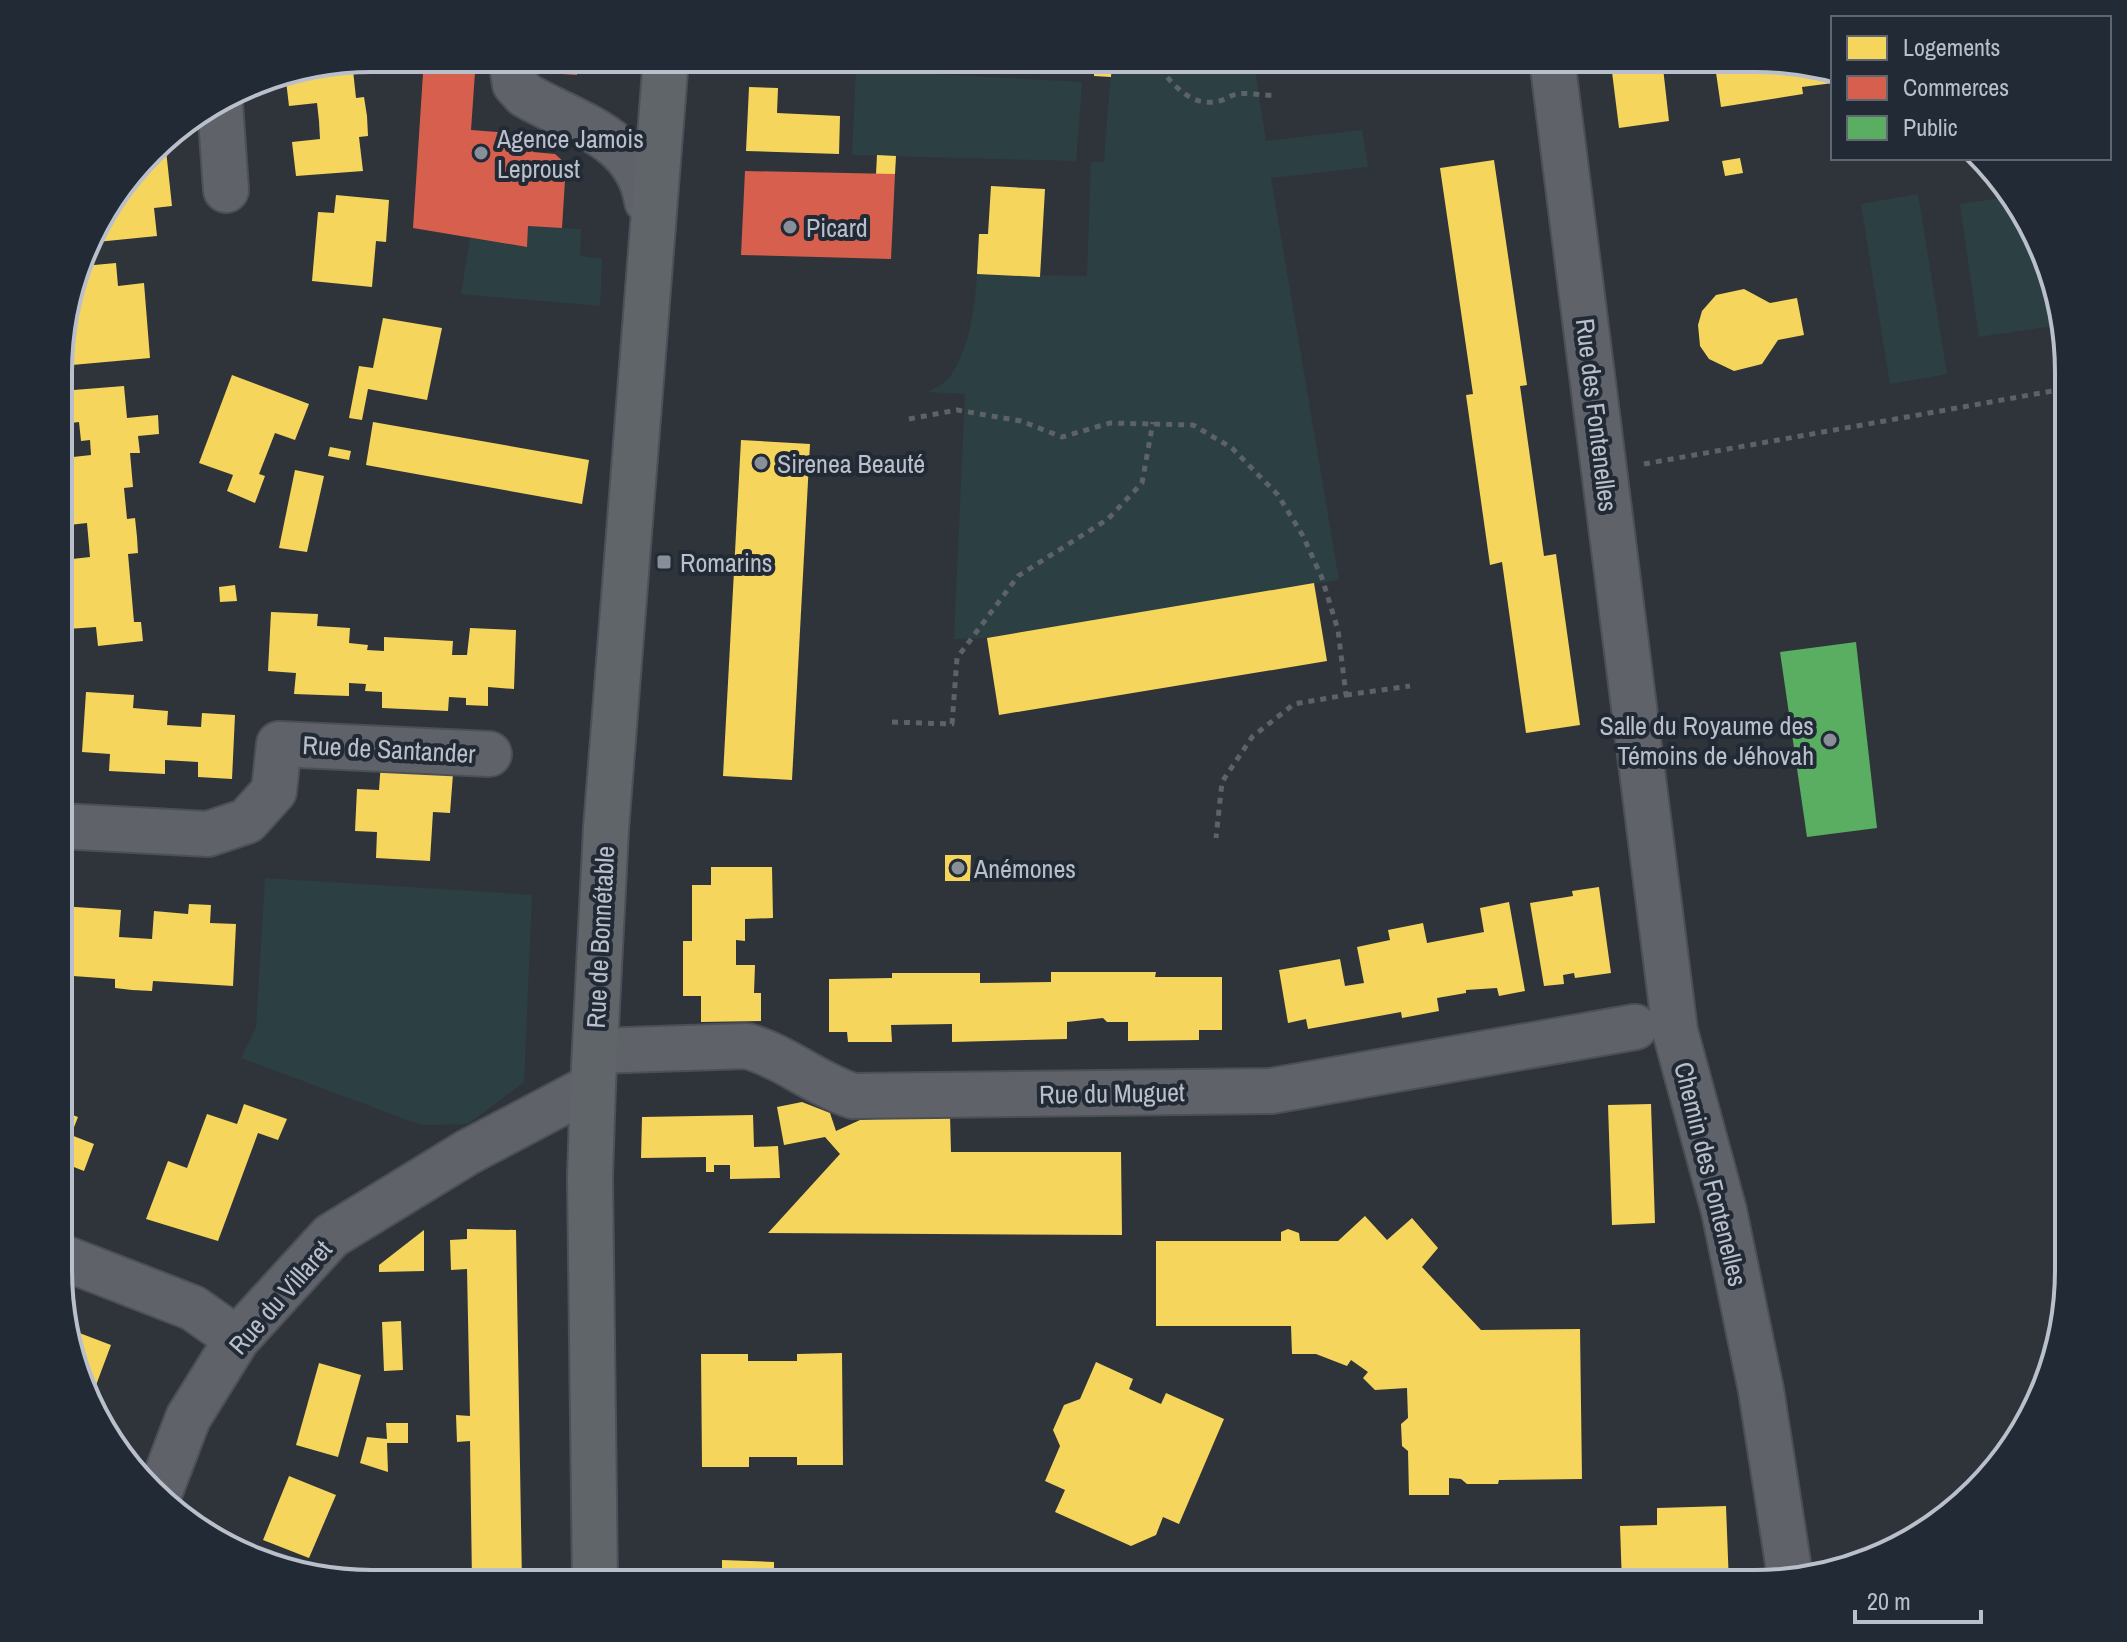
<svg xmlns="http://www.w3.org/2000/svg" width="2127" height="1642" viewBox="0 0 2127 1642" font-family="'Archivo Narrow',sans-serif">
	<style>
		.green { fill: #2c3f42 }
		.homes { fill: #f6d55c }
		.shops { fill: #d6604d }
		.public { fill: #5aae61 }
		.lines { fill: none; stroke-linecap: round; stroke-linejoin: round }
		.minor-tunnel { stroke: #444951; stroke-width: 44; stroke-dasharray: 44 22; stroke-linecap: butt }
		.minor-casing { stroke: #4c5056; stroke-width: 48 }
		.major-casing { stroke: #4c5058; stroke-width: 48 }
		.path { stroke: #5d6267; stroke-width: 5; stroke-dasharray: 6 6; stroke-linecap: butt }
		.minor { stroke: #5f6269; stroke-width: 44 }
		.major { stroke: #60656a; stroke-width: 44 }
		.poi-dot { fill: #898f99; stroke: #222a36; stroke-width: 3 }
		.labels { text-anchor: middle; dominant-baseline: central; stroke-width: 8; stroke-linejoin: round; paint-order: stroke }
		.poi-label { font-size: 26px; fill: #bac0cb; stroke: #222a36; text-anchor: start }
		.street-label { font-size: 26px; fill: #bac0cb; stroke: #222a36 }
		.rim { fill: none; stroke: #bac0cb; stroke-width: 4 }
	</style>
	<rect width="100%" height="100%" fill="#2f343b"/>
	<g class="green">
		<path d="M1112 58H1253L1266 141 1362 130 1368 167 1271 178 1339 580 987 638 954 639 965 394 928 392C935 388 944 384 949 378 970 351 975 306 977 274L1087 276 1091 162H1104Z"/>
		<path d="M856 70 1082 82 1076 161 852 155Z"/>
		<path d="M1918 194 1947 374 1890 384 1861 204Z"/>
		<path d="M2009 197 2037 233 2058 325 1979 337 1960 204Z"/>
		<path d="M528 226 581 229 580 256 602 259 600 306 461 294 470 238 526 247Z"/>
		<path d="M265 878 532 895 524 1082 468 1124 421 1125 241 1058 256 1028Z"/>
	</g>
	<g class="homes">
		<path d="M1094 58H1112L1111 77 1094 76Z"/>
		<path d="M1662 59 1669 121 1619 128 1611 64Z"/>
		<path d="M1714 59H1775L1833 72V83L1802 87 1803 94 1721 107Z"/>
		<path d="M352 61 356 98 364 97 367 116 368 136 359 137 363 171 296 176 292 142 320 139 319 121 317 103 289 106 285 72Z"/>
		<path d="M749 87 778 88 777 113 840 116 839 154 746 151Z"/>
		<path d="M166 150 172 206 154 208 157 236 97 242 96 227 100 215 152 152Z"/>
		<path d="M877 155 896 156 895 174H876Z"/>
		<path d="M1740 158 1743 173 1725 176 1722 161Z"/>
		<path d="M1494 160 1527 385 1520 386 1544 556 1556 554 1580 725 1526 733 1502 562 1490 565 1466 395 1473 394 1440 168Z"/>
		<path d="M991 186 1045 189 1040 277 977 274 979 234H988Z"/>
		<path d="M336 195 389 200 386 242 376 241 372 287 312 281 318 212 334 213Z"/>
		<path d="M116 263 118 286 144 283 150 358 72 365 73 370 61 372V330L83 266Z"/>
		<path d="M1744 289 1770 303 1797 298 1804 335 1778 340 1762 364 1734 371 1709 359 1700 346 1698 325 1702 311 1716 295Z"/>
		<path d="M383 318 442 328 427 400 368 389 362 420 349 418 359 366 373 368Z"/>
		<path d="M232 375 309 404 295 440 275 433 259 474 265 476 255 503 227 491 233 475 199 463Z"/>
		<path d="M124 386 127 418 158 415 159 434 138 436 140 453H130L133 487 124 488 127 519 135 518 137 537 138 553 128 554 134 622H141L143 641 98 646 96 627 68 629 63 560 90 557 87 523 60 526V493L67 492 64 458 91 455 90 440 81 441 79 422 63 424 61 391Z"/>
		<path d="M373 422 589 460 582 504 366 465Z"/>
		<path d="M741 440 810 444 792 780 723 776Z"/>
		<path d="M330 447 351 451 349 460 328 456Z"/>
		<path d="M295 470 324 476 307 552 279 548Z"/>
		<path d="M1314 583 1327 661 999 715 987 638Z"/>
		<path d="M235 585 237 601 220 602 219 587Z"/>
		<path d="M271 612 318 614 317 626 350 628 349 643 368 645 367 650 384 651V637L453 641 452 655H467L470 628 516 630 514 689 488 687V706L466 705V698L449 697 448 711 382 708V692L365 691 366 684 349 683V696L294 694 296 673 268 671Z"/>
		<path d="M86 692 134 695 133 708 168 711 167 725 201 727 202 713 235 715 232 779 198 777V762L181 761 165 760V774L109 771 110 754 82 752Z"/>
		<path d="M381 762 435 765 436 774H453L450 813 433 812 430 861 376 858 377 832 355 831 357 789 379 790Z"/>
		<path d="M945 855H971L970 881H945Z"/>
		<path d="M711 867H772L773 918 745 919V941L736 940V965H755L754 993H761V1021L701 1022V996H683V941H692V885H711Z"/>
		<path d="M1599 887 1611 973 1575 978 1574 973 1563 975 1564 984 1544 986 1530 903 1573 896 1572 891Z"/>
		<path d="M1509 902 1525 991 1499 996 1497 988 1466 990V993L1437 998 1439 1011 1402 1018 1401 1012 1308 1029 1306 1019 1288 1023 1279 970 1340 959 1345 986 1364 983 1357 947 1390 940 1388 930 1423 923 1427 943 1484 932 1480 908Z"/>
		<path d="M189 904 211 905 210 923 236 924 233 986 153 981 152 991 132 990 115 988V979L59 975 60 906 121 910 119 937 152 939 154 911 188 914Z"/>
		<path d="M1051 972H1156L1155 977H1222V1030H1199V1040L1128 1041V1022H1107L1103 1018 1067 1022V1039L952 1042V1024L891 1025 892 1042H848L847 1032H829V979L892 978V973H980V983L1051 982Z"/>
		<path d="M802 1102 830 1113 836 1131 860 1120 950 1114 951 1152H1121L1122 1235 768 1233 840 1154 825 1137 784 1145 777 1107Z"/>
		<path d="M244 1104 287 1119 278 1140 258 1133 218 1241 146 1219 168 1161 187 1168 207 1114 237 1124Z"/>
		<path d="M1651 1104 1655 1223 1612 1225 1608 1105Z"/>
		<path d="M59 1110 78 1117 71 1135 94 1144 84 1171 61 1162 59 1167Z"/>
		<path d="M753 1115 754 1147 778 1146 780 1178 730 1179V1165H714V1172H706V1157L641 1158 642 1117Z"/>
		<path d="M1365 1216 1387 1240 1412 1218 1438 1248 1422 1267 1481 1330 1580 1329 1582 1479 1499 1480 1498 1484H1467L1461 1479 1449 1478V1495H1409L1408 1451 1402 1446 1401 1424 1408 1418 1407 1388 1375 1390 1363 1378 1368 1372 1351 1360 1347 1366 1316 1354H1292L1291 1326H1156V1241H1281V1232L1288 1229 1299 1233 1300 1241H1338Z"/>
		<path d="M467 1229 516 1230 522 1583H472L470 1441 457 1442 456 1415 470 1416 467 1269 451 1270 450 1240 467 1239Z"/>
		<path d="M424 1230V1271L379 1272V1265Z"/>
		<path d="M401 1321 403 1370 384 1371 382 1322Z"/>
		<path d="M69 1329 111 1345 89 1404 81 1372Z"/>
		<path d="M842 1353 843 1465H797V1457H749V1467H702L701 1354H748V1361H797V1354Z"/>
		<path d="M1096 1362 1133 1379 1129 1389 1161 1404 1166 1393 1224 1419 1179 1524 1163 1517 1156 1535 1131 1546 1055 1512 1065 1490 1045 1481 1060 1446 1053 1430 1064 1405 1080 1399Z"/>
		<path d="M319 1363 361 1375 338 1457 296 1445Z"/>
		<path d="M386 1423H408V1443H387L388 1472 360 1463 367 1437 387 1439Z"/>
		<path d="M289 1476 336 1495 309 1558 263 1540Z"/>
		<path d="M1726 1506 1729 1584H1622L1620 1526 1657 1525V1508Z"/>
		<path d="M722 1560 774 1562V1584H722Z"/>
	</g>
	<g class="shops">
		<path d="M424 58H476L471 130 534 135 533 152 555 154 566 164 562 228 528 226 527 247 413 228Z"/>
		<path d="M491 58H578L577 75 490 69Z"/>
		<path d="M745 171 895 174 891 259 741 255Z"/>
	</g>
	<path class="public" d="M1856 642 1877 828 1807 837 1780 652Z"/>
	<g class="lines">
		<path class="minor-tunnel" d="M556 73V58"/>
		<defs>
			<g id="minor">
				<path d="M1552 59 1675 1031 1724 1211 1761 1390 1790 1576"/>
				<path d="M513 71 515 84 525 95C575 124 637 137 647 201"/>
				<path d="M220 104 226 190"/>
				<path d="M60 826 208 834 247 821 274 791 279 744 489 754"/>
				<path d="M595 1051 747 1046C785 1057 816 1084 853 1096L1271 1091 1635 1027"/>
				<path d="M59 1256 193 1308 237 1339"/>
				<path d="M158 1497 188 1418 237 1339 331 1236 468 1152 593 1086"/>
			</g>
			<path id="major" d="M595 1583 590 1176 593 1086 606 829 666 58"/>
		</defs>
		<use href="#minor" class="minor-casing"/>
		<use href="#major" class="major-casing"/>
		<g class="path">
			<path d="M1153 58C1168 80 1190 109 1219 101 1225 100 1231 95 1237 94 1248 92 1263 96 1276 95"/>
			<path d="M909 419 957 410 1021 421 1062 437 1110 423 1193 425 1232 448 1278 495 1303 536 1322 578 1338 630 1346 695 1294 704 1252 737 1222 782 1216 838"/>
			<path d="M1644 464 2069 388"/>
			<path d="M1346 695 1410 686"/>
			<path d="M892 722 952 724 957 658 1018 576 1108 519 1142 483 1153 422"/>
		</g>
		<use href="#minor" class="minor"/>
		<use href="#major" class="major"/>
	</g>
	<g class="poi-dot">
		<circle cx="481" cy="153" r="8"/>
		<circle cx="790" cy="227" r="8"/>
		<circle cx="761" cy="463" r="8"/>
		<rect x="656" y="554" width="16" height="16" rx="4"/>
		<circle cx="1830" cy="740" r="8"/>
		<circle cx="958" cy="868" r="8"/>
	</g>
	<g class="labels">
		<g class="poi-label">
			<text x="497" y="138">Agence Jamois<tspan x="497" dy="30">Leproust</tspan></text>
			<text x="806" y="227">Picard</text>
			<text x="777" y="463">Sirenea Beauté</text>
			<text x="680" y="562">Romarins</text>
			<text x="1814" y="725" text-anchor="end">Salle du Royaume des<tspan x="1814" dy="30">Témoins de Jéhovah</tspan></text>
			<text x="974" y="868">Anémones</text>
		</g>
		<g class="street-label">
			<text transform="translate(1597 415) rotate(83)">Rue des Fontenelles</text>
			<text transform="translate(389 749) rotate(3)">Rue de Santander</text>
			<text transform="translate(600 937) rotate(-87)">Rue de Bonnétable</text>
			<text transform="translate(1112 1093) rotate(-1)">Rue du Muguet</text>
			<text transform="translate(1711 1174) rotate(76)">Chemin des Fontenelles</text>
			<text transform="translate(280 1297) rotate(-49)">Rue du Villaret</text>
		</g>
	</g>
	<path d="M0 0H2127V1642H0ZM372 72H1755A300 300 0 0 1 2055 372V1270A300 300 0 0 1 1755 1570H372A300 300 0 0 1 72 1270V372A300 300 0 0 1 372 72Z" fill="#222a36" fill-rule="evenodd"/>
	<path class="rim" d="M372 72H1755A300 300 0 0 1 2055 372V1270A300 300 0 0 1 1755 1570H372A300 300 0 0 1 72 1270V372A300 300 0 0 1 372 72Z"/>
	<rect x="1831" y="16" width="280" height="144" fill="#222a36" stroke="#5f6672" stroke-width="2"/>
	<rect x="1847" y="36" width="40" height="24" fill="#f6d55c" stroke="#5f6672" stroke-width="2"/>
	<text x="1903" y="56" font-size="24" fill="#bac0cb">Logements</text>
	<rect x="1847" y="76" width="40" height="24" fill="#d6604d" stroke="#5f6672" stroke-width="2"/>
	<text x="1903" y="96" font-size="24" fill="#bac0cb">Commerces</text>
	<rect x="1847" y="116" width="40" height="24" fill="#5aae61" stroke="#5f6672" stroke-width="2"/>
	<text x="1903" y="136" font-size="24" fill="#bac0cb">Public</text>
	<path d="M1855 1610v12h126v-12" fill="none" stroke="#bac0cb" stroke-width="4"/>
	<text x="1867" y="1610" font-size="24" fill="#bac0cb" stroke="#222a36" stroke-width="6" paint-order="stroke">20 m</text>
</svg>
